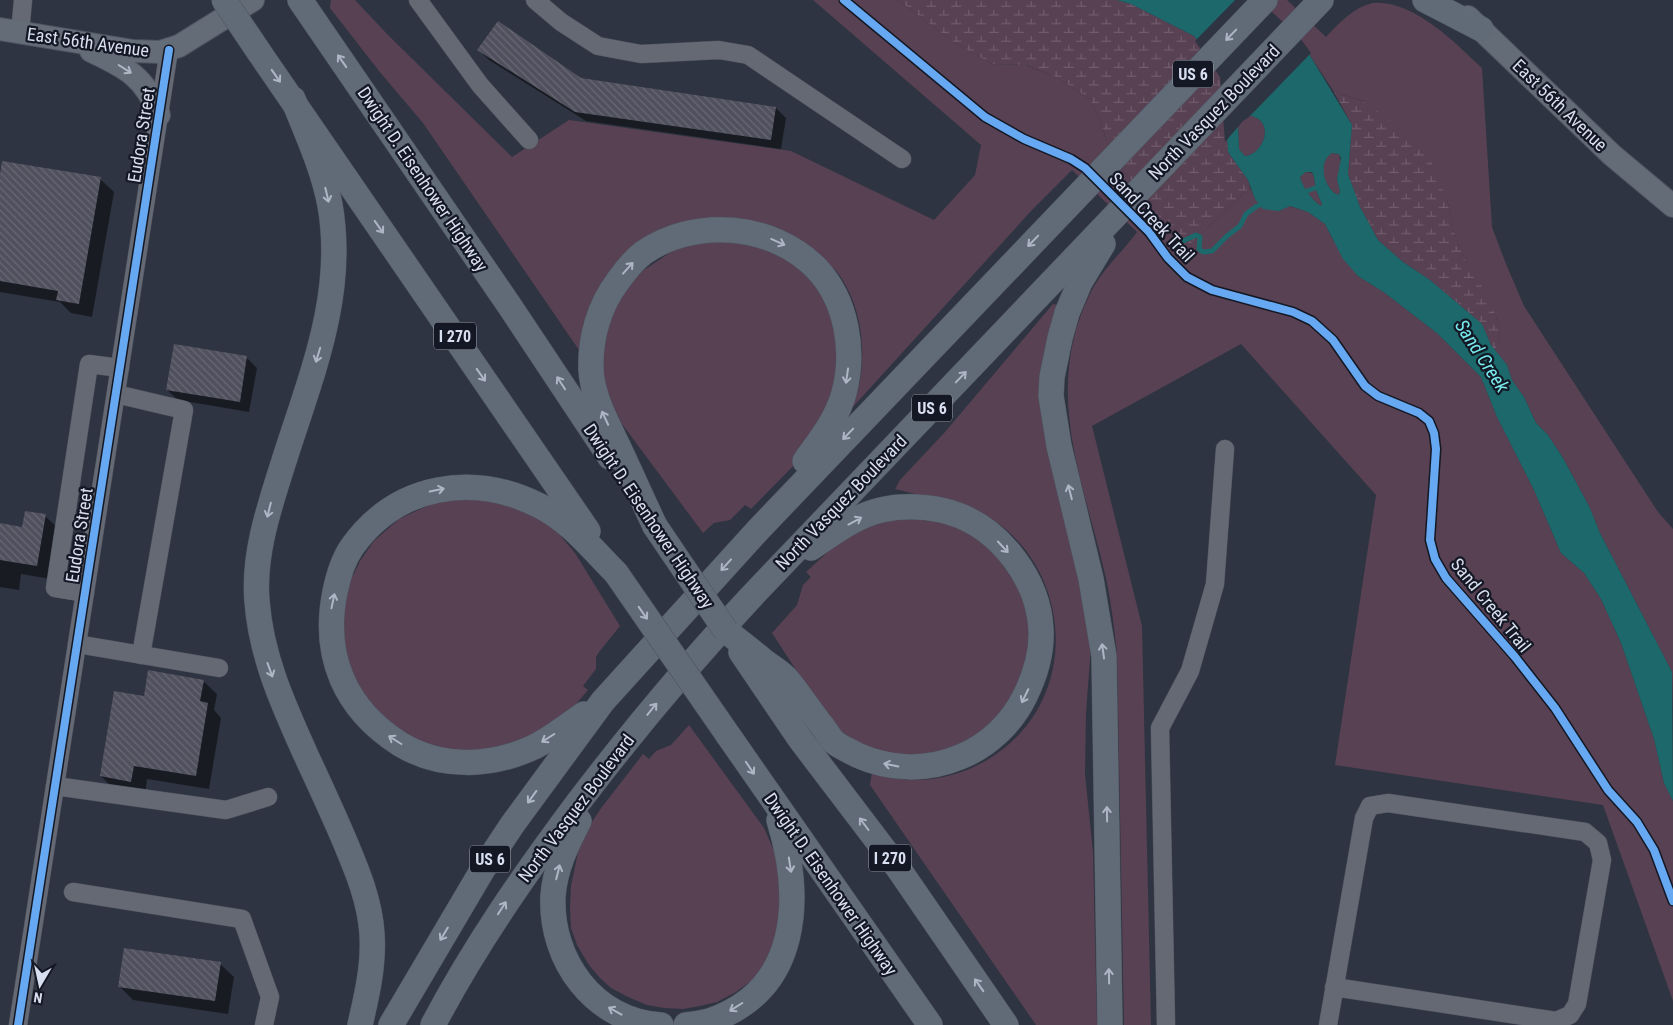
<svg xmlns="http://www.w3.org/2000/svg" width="1673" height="1025" viewBox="0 0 1673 1025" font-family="'Roboto Condensed',sans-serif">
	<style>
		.grass { fill: #584153 }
		.wetland { fill: url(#wetland-marsh) }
		.water { fill: #1d686b; fill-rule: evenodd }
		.pier { fill: #2e3441 }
		.shadow { fill: #0007 }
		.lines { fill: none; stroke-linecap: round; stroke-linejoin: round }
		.stream { stroke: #1d686b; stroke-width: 5 }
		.building { fill: url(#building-back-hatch) }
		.minor-casing { stroke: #4e5360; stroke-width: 19 }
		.major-casing { stroke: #4e5360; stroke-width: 24 }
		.highway-casing { stroke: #4e5360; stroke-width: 26 }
		.minor { stroke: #646973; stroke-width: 18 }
		.major { stroke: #646c78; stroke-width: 22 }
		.highway { stroke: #616b77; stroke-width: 25 }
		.highway-bridge-casing { stroke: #4e5360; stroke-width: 26; stroke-linecap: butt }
		.highway-bridge { stroke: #616b77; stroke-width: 25 }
		.cycleway-casing { stroke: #141824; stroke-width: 11 }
		.cycleway { stroke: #66a8f1; stroke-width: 8 }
		.oneway { stroke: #aeb6c6 }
		.oneway2 { stroke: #afb7c6 }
		.labels { text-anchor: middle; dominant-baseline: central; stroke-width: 4.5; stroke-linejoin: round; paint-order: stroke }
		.shield { fill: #141824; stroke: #9da3b3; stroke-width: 1 }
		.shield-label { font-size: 16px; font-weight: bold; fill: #d8dff0 }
		.street-label { font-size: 18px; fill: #d8dff0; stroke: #141824 }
		.water-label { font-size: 19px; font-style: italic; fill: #77eaee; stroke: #141824 }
	</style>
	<defs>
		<pattern id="wetland-marsh" width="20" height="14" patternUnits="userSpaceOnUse" patternTransform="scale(1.25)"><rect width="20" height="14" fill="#584153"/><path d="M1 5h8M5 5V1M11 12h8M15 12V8" fill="none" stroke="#6f5c6c"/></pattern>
		<pattern id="building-back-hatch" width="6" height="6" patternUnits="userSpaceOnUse" patternTransform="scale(1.25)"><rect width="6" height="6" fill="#51505e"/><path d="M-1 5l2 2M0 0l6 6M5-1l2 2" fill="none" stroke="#696975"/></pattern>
	</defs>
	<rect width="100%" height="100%" fill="#2e3441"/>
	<g class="grass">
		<path d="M331 0H355L387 34 512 157 569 120 791 151 934 220 975 175 981 145 813 0H898L958 45 992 64 1025 65 1058 78 1090 99 1102 125 1109 149 1126 174 1151 202 1167 234 1180 254 1250 187 1255 199 1279 211 1289 206 1308 212 1325 224 1333 240 1358 276 1385 293 1438 334 1481 377 1497 417 1534 490 1561 553 1584 573 1601 599 1621 643 1654 739 1664 783 1673 801V1001L1603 805 1335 765 1376 495 1241 344 1092 426 1142 626 1151 1025H1124L1117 653C1114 627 1111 600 1105 574 1083 479 1043 392 1089 296 1100 271 1121 254 1137 232L1072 170 1032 210 851 409C854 400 859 390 860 380 866 343 860 302 837 272 831 265 823 260 816 254L664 231 579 350 423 123 379 71 330 8Z"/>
		<path d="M1243 0H1287L1326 37C1339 23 1354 7 1373 3 1414 0 1455 43 1482 68L1492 227 1506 264 1524 306 1658 512 1673 529V711L1672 672 1600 533 1589 506 1563 458 1548 435 1536 423 1524 397 1512 380 1507 365 1495 351 1500 336 1496 316 1483 290 1466 262 1454 232 1447 199 1364 101 1334 92 1309 54Z"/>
		<path d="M1247 115C1278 119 1263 155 1245 156L1239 149 1238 126Z"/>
		<path d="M1332 153 1339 154 1341 163 1337 179 1340 192 1338 195C1324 188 1316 162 1332 153Z"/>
		<path d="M1306 172 1312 173 1314 177 1316 190 1322 204 1321 206C1312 200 1303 188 1300 178L1302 174Z"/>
		<path d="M717 241H734L775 252 796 266 811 281 829 307 837 325 842 376 804 455 751 509 745 505 730 520 714 523 703 533 622 424 609 396 605 384 602 366 603 347 611 312 630 283 644 270 674 250 691 245Z"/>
		<path d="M1053 304 1062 306 1044 422 1051 465 1067 525 1083 596 1091 647 1086 712 1085 774 1093 852 1097 1025H1036L870 785 872 772C936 796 1012 763 1042 701 1071 641 1053 564 999 524 969 503 930 498 895 489L900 480 945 432Z"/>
		<path d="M456 497 500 501 542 520 559 534 575 553 620 626 599 652 596 657V669L583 686 588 690 559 724 502 752 428 748 377 716 349 669 342 624 345 599 351 580 360 561 374 541 399 519 438 501Z"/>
		<path d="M910 517 953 524 991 547 1029 605 1032 656 1001 721 943 754 904 757 869 749 840 732 830 722 772 633 797 605 803 585 811 577 806 572 843 538 886 520Z"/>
		<path d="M689 725 764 828 775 853 784 915 765 965 751 981 736 992 717 1002 700 1006 683 1009 664 1008 647 1005 628 997 611 988 600 978 589 965 577 945 571 928 570 906 571 886 581 838 602 807 643 754 649 759 656 751 671 745Z"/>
	</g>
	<g class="wetland">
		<path d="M898 0H1117L1131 4 1194 36 1223 76 1228 152 1248 180 1250 187 1180 254 1167 234 1151 202 1126 174 1109 149 1102 125 1090 99 1058 78 1026 65 992 64 958 45Z"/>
		<path d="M1334 92 1363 101 1407 133 1429 157 1447 199 1454 232 1466 262 1484 290 1496 316 1500 336 1495 351 1491 345 1482 324 1430 280 1403 262 1378 240 1360 207 1348 174 1352 125Z"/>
	</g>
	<path class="water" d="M1117 0H1243L1298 40 1309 54 1352 125 1348 174 1360 207 1378 240 1403 262 1430 280 1482 324 1491 345 1507 365 1512 380 1524 397 1536 423 1548 435 1563 458 1589 506 1600 533 1672 672 1673 801 1664 783 1654 739 1621 643 1601 599 1584 573 1561 553 1534 490 1497 417 1481 377 1438 334 1385 293 1358 276 1343 259 1325 224 1308 212 1290 206 1279 211 1263 209 1255 199 1248 180 1228 152 1223 76 1194 36 1131 4ZM1247 115C1278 119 1263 155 1245 156L1239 149 1238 126ZM1332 153 1339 154 1341 158 1337 179 1340 192 1338 195C1324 189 1317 162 1332 153ZM1306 172H1312L1314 177 1316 190 1322 204 1321 206C1312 200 1303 188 1300 177Z"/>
	<path class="pier" d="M1235 0H1249L1271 11 1300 38 1311 53 1249 117 1243 121 1225 142 1220 77 1195 41Z"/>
	<g class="shadow">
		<path d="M479 50 581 80 776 108 786 118 781 149 586 121 489 60Z"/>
		<path d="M100 179 114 192 92 317 71 313 60 302 0 292V183Z"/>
		<path d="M247 358 257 368 249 412 178 400 167 390Z"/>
		<path d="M45 516 59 529 51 579 21 574 19 590 0 587V525L23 529Z"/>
		<path d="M203 681 217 694 214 710 221 718 209 789 147 779 145 795 115 790 101 776 145 697Z"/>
		<path d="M220 964 234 977 228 1014 133 1000 119 986Z"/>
	</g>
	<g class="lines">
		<g class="stream">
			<path d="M1301 193 1321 186"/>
			<path d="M1183 241 1196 235 1200 237 1199 249 1203 252 1212 251 1227 236 1240 226 1246 214 1257 206 1266 203"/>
		</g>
	</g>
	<g class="building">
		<path d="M498 21 581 78 776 107 771 140 575 112 477 50Z"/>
		<path d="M2 161 101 177 79 304 56 300 58 291 0 281V175Z"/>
		<path d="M174 344 247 356 240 402 166 390Z"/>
		<path d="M25 511 46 514 37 566 0 560V523L22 527Z"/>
		<path d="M148 670 204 680 200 701 208 703 196 776 134 766 131 782 100 776 114 691 144 696Z"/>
		<path d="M124 948 221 962 215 1001 118 987Z"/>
	</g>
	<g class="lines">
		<defs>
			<g id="minor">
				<path d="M418 0 480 85 529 140"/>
				<path d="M535 0 561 22 598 46 641 54 719 50 748 55 902 159"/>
				<path d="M20 33 23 0"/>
				<path d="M116 394 184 410 141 655"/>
				<path d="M85 593 55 588 89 364 120 368"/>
				<path d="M77 644 219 668"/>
				<path d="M55 786 226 810 268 797"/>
				<path d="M73 892 242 919 270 997 264 1025"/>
				<path d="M18 1025 169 50"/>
				<path d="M1166 1025 1160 728 1190 671 1215 584 1225 449"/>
				<path d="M1328 1025 1364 818 1370 806 1388 803 1585 832 1598 843 1602 860 1577 1004 1570 1015 1556 1021 1334 987"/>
			</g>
			<g id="major">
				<path d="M1468 17 1612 155 1673 206"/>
				<path d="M0 29 133 51 160 52 179 46 253 0"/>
				<path d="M91 51C125 67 146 77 159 115"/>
			</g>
			<g id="highway">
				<path d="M300 0 511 308 610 457"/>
				<path d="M1425 0 1481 29"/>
				<path d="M259 52 588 531"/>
				<path d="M293 99C307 134 323 168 330 205 346 296 310 378 283 464 269 508 253 555 257 601 261 656 283 704 305 753 318 781 331 809 343 837 356 868 370 900 372 934 374 965 367 995 360 1025"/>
				<path d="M1103 244 1080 282 1067 313 1060 338 1052 377 1051 396 1059 446 1091 579 1104 656 1110 1025"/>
				<path d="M655 526C642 499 630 471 617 444 606 420 592 396 591 369 590 338 599 306 618 281 625 271 633 261 643 253 694 217 773 223 817 269 847 301 855 351 844 393 837 419 820 440 805 461"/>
				<path d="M726 631C739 641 752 651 765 662 772 667 780 672 786 678 799 693 810 711 823 727 826 731 830 738 834 742 840 747 850 751 857 755 890 770 927 771 960 757 988 746 1012 723 1025 696 1035 676 1042 653 1041 630 1039 580 1000 528 952 513 930 506 903 505 881 510 855 516 832 534 811 548"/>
				<path d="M741 652 800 739 898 868 1006 1025"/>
				<path d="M584 714C568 725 552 738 534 747 491 767 441 769 400 744 345 709 322 656 335 592 338 577 343 560 352 547 397 484 473 472 540 506 570 521 592 549 616 573"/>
				<path d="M728 735 930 1025"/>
				<path d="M579 821C567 844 555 868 553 896 550 960 594 1021 661 1025"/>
				<path d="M391 1025 483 869 512 825 603 701 759 529 1265 0"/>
				<path d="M433 1025C474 947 524 875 577 804 637 725 701 649 770 577L1321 0"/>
				<path d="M686 1025C694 1024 702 1023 709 1021 800 991 803 898 779 820"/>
			</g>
		</defs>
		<use href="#minor" class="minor-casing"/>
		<use href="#major" class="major-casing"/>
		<use href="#highway" class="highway-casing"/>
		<use href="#minor" class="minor"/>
		<use href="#major" class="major"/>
		<use href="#highway" class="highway"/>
		<defs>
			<g id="highway-bridge">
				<path d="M224 0 259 52"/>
				<path d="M655 526 726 631"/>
				<path d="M616 573 728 735"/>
			</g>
		</defs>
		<use href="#highway-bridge" class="highway-bridge-casing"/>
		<use href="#highway-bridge" class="highway-bridge"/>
		<defs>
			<g id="cycleway">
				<path d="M844 0 985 117 1024 139 1071 159 1085 168 1149 232 1168 258 1187 277 1212 290 1293 312 1312 321 1333 340 1365 386 1378 396 1419 413 1429 421 1434 433 1436 449 1430 540 1435 559 1446 578 1515 657 1555 708 1608 790 1637 822 1654 850 1673 901"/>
				<path d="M18 1025 169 50"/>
			</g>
		</defs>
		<use href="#cycleway" class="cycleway-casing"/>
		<use href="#cycleway" class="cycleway"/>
	</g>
	<defs><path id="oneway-shaft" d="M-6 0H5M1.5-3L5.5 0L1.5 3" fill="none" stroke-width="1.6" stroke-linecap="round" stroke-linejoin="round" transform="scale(1.25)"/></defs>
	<g class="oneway">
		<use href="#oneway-shaft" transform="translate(1231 35) rotate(134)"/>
		<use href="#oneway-shaft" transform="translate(342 61) rotate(-125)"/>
		<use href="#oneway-shaft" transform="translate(276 76) rotate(55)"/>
		<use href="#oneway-shaft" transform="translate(327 195) rotate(77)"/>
		<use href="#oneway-shaft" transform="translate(379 227) rotate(55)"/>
		<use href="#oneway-shaft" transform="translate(1033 241) rotate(134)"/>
		<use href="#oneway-shaft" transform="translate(778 242) rotate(24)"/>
		<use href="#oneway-shaft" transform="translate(628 268) rotate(-48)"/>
		<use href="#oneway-shaft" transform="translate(318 355) rotate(107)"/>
		<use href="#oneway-shaft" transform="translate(481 375) rotate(55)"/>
		<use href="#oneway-shaft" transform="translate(847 376) rotate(98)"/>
		<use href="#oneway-shaft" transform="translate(961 377) rotate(-46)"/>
		<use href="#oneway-shaft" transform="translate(561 383) rotate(-123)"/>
		<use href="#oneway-shaft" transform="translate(605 418) rotate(-115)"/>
		<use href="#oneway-shaft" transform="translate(848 434) rotate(134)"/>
		<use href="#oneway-shaft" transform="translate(437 490) rotate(-12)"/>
		<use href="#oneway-shaft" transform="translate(1070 492) rotate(-104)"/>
		<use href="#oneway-shaft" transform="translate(269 510) rotate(104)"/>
		<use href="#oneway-shaft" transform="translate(855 521) rotate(-28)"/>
		<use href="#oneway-shaft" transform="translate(1003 547) rotate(47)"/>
		<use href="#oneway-shaft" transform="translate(726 565) rotate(132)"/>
		<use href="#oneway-shaft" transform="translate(333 601) rotate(-78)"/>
		<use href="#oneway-shaft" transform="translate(643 613) rotate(55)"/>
		<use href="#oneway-shaft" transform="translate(1103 651) rotate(-98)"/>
		<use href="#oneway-shaft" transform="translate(270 670) rotate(70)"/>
		<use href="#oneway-shaft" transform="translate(1025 696) rotate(116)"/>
		<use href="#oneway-shaft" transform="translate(652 709) rotate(-51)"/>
		<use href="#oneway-shaft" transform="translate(548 738) rotate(148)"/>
		<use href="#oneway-shaft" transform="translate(395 740) rotate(-148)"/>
		<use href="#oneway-shaft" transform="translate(891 765) rotate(-169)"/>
		<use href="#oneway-shaft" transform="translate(750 768) rotate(56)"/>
		<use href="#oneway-shaft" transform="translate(532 797) rotate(126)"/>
		<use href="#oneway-shaft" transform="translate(1107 814) rotate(-91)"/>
		<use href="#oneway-shaft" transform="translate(864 824) rotate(-127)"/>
		<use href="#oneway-shaft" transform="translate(790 865) rotate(81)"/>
		<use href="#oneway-shaft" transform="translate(558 872) rotate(-76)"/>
		<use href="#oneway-shaft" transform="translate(502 908) rotate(-57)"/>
		<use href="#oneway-shaft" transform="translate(444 934) rotate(121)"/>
		<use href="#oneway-shaft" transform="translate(1109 976) rotate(-91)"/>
		<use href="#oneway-shaft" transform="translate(979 985) rotate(-125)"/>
		<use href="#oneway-shaft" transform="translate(736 1007) rotate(148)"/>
		<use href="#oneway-shaft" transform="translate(615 1011) rotate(-151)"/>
	</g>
	<use class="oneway2" href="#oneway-shaft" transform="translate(125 69) rotate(32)"/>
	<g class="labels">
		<g class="shield">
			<rect x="1173" y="60.5" width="40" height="27" rx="4"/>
			<rect x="434" y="322.5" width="42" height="27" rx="4"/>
			<rect x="912" y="394.5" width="40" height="27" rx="4"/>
			<rect x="869" y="844.5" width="42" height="27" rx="4"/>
			<rect x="470" y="845.5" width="40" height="27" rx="4"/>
		</g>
		<g class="shield-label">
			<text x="1193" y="74">US 6</text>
			<text x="455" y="336">I 270</text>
			<text x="932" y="408">US 6</text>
			<text x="890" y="858">I 270</text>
			<text x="490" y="859">US 6</text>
		</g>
		<g class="street-label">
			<text transform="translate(88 42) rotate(8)">East 56th Avenue</text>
			<text transform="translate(1560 105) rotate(44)">East 56th Avenue</text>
			<text transform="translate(1214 112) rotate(-46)">North Vasquez Boulevard</text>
			<text transform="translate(141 135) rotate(-81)">Eudora Street</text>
			<text transform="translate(423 179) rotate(56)">Dwight D. Eisenhower Highway</text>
			<text transform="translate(1152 217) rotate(47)">Sand Creek Trail</text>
			<text transform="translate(841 502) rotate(-46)">North Vasquez Boulevard</text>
			<text transform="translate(649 516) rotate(56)">Dwight D. Eisenhower Highway</text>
			<text transform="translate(79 535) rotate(-81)">Eudora Street</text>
			<text transform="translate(1491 605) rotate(51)">Sand Creek Trail</text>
			<text transform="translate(576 808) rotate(-53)">North Vasquez Boulevard</text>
			<text transform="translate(831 884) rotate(55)">Dwight D. Eisenhower Highway</text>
		</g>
		<g class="water-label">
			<text transform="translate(1482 356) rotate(57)">Sand Creek</text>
		</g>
	</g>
	<g transform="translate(40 985) rotate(189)" stroke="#141824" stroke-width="4" paint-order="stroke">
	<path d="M0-4L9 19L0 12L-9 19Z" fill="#d8dff0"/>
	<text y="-8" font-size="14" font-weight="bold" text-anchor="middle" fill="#d8dff0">N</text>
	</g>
</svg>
